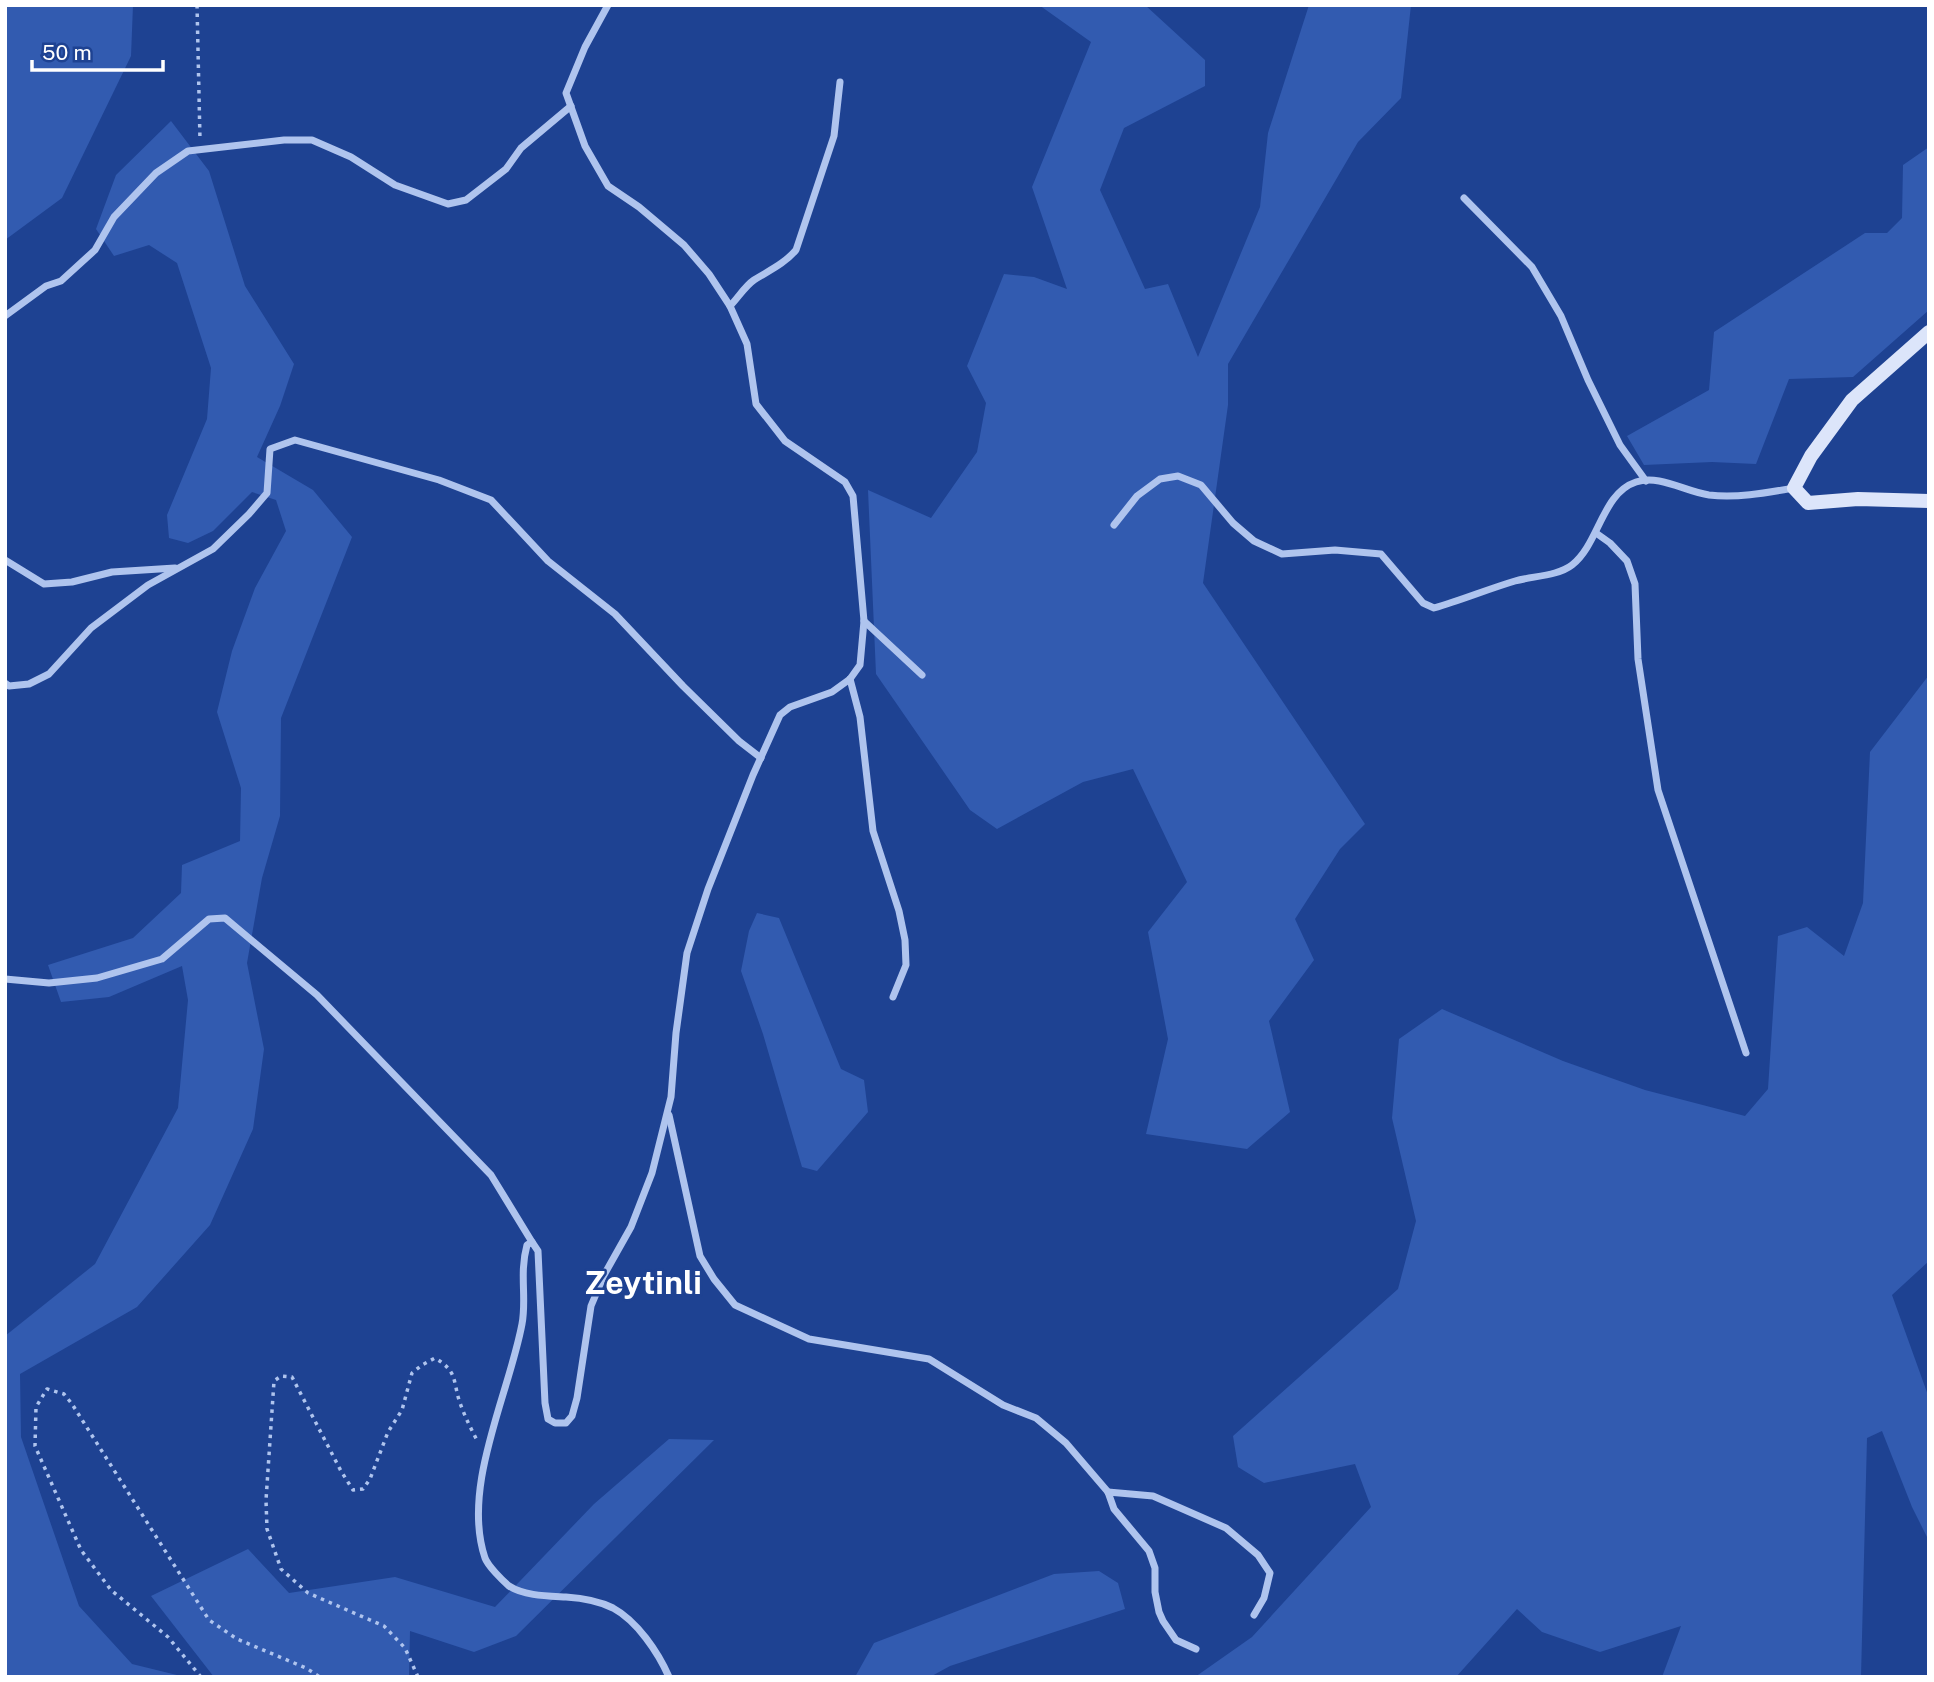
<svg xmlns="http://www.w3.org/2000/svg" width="1934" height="1682" viewBox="0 0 1934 1682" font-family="'Public Sans',sans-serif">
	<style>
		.green { fill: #325bb0 }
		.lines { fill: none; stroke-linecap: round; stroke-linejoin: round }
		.path { stroke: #afc4ee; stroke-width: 3.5; stroke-dasharray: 3.5 5; stroke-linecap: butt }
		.street { stroke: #afc4ee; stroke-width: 7 }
		.secondary { stroke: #dce5fa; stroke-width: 14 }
		.labels { text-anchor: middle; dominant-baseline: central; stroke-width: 5; stroke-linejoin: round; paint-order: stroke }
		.district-label { font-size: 32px; font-weight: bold; fill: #fff; stroke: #1e4292 }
	</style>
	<rect width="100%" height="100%" fill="#1e4292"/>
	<g class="green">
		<path d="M5 5H133L131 56 62 198 5 240Z"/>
		<path d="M1039 5H1145L1205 60V86L1124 128 1100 190 1145 289 1168 284 1198 357 1260 207 1268 133 1309 5H1411L1401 98 1358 142 1228 364V405L1203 583 1365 824 1340 849 1295 919 1314 960 1269 1021 1290 1112 1247 1149 1146 1134 1168 1039 1148 932 1187 882 1133 769 1083 782 997 829 970 810 876 674 868 490 931 518 977 452 986 403 967 366 1004 274 1034 277 1067 289 1032 187 1091 42Z"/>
		<path d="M171 121 209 171 245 286 294 364 280 406 257 457 313 490 352 537 281 718 280 816 262 878 247 963 264 1049 253 1129 210 1225 137 1307 20 1374 21 1437 79 1606 132 1664 185 1677H5V1336L95 1264 178 1108 188 1000 182 966 109 997 61 1002 48 965 133 938 181 893 182 865 240 841 241 788 217 712 232 651 255 588 286 531 276 500 252 492 213 531 188 543 169 538 167 515 207 419 211 368 177 263 149 245 114 256 96 229 116 175Z"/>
		<path d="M1929 147V310L1853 377 1789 379 1756 464 1712 462 1644 465 1627 436 1709 390 1714 332 1865 233H1887L1902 218 1903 165Z"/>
		<path d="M1929 675V1261L1892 1295 1929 1398V1541L1912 1507 1882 1431 1867 1438 1861 1677H1662L1681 1626 1600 1652 1542 1632 1517 1609 1456 1677H1195L1252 1637 1371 1507 1355 1464 1264 1483 1238 1467 1233 1436 1398 1289 1416 1221 1392 1118 1399 1039 1442 1009 1563 1061 1645 1090 1745 1116 1768 1089 1778 936 1807 927 1844 956 1863 903 1870 752Z"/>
		<path d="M757 913 779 918 841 1069 864 1080 868 1112 817 1171 802 1167 763 1034 741 971 749 931Z"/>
		<path d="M669 1439 714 1440 516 1636 474 1652 410 1631 409 1677H214L151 1596 248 1549 289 1593 395 1577 495 1607 594 1504Z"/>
		<path d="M1099 1571 1118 1583 1125 1609 950 1666 930 1677H855L874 1643 1054 1574Z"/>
	</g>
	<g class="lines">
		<g class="path">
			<path d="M197 5 200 140"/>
			<path d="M201 1677 168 1637 111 1590 81 1550 35 1446 36 1407 47 1389 64 1394 72 1404 209 1620 237 1639 306 1668 320 1677"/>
			<path d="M418 1677 405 1648 384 1626 308 1593 281 1569 267 1529 266 1500 274 1381 281 1376 292 1377 341 1471 353 1490 363 1489 370 1479 388 1432 402 1410 412 1373 422 1365 435 1358C457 1371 453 1380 459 1400 464 1415 471 1429 478 1442"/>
		</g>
		<g class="street">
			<path d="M608 5 585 47 566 93 585 146 608 186 639 207 684 245 709 274 730 306 747 344 756 404 785 441 845 482 853 496 864 621 860 665 850 679 832 692 790 707 780 715 753 775 708 889 687 953 676 1033 671 1097 652 1173 631 1227 604 1275 591 1306 577 1398 572 1416 566 1423H555L548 1419 545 1403 538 1251 532 1242 527 1245C519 1274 527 1298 522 1324 509 1394 461 1487 485 1558 488 1566 502 1580 509 1586 524 1596 549 1596 566 1597 581 1598 599 1601 613 1608 637 1621 658 1652 669 1677"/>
			<path d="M1464 198 1532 267 1561 316 1588 380 1620 445 1646 481"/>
			<path d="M730 306C738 298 745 286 754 280 770 270 784 264 796 250L834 136 840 82"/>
			<path d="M5 316 46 286 61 281 95 250 114 217 156 173 188 151 284 140H312L351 157 395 185 448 204 466 200 506 169 521 148 571 106"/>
			<path d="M1114 525 1137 496 1160 479 1178 476 1201 485 1233 523 1254 541 1282 554 1335 550 1381 554 1423 603 1434 608C1462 600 1488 589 1515 581 1533 576 1558 576 1572 565 1599 544 1602 493 1636 482 1659 474 1686 492 1709 495 1738 498 1765 493 1794 488"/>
			<path d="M1596 533 1610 543 1627 561 1635 584 1638 659 1658 790 1746 1053"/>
			<path d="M5 560 44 584 72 582 112 572 175 568"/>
			<path d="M864 621 922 675"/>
			<path d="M850 679 860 717 873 831 899 911 905 940 906 965 893 997"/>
			<path d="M5 683 9 686 29 684 49 674 91 628 148 585 213 549 249 514 267 493 270 449 295 440 439 480 491 500 548 561 615 614 683 686 739 741 761 758"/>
			<path d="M5 979 49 983 97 978 162 959 209 919 225 918 317 995 491 1175 532 1242"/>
			<path d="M669 1115 700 1256 714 1279 735 1305 809 1339 929 1359 1003 1405 1036 1418 1066 1443 1108 1492 1114 1509 1149 1551 1155 1568V1592L1159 1612 1163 1621 1176 1640 1196 1649"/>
			<path d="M1108 1492 1153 1496 1226 1528 1258 1555 1270 1573 1264 1598 1254 1615"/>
		</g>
		<path class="secondary" d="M1929 332 1852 400 1811 456 1794 488 1808 503 1858 499 1929 501"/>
	</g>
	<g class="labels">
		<g class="district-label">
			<text x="643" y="1282">Zeytinli</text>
		</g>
	</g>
	<rect width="1934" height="1682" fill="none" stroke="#ffffff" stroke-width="14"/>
	<path d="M32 60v10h131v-10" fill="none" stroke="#ffffff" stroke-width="3.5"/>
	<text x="42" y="60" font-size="21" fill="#ffffff" stroke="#1e4292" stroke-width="5" paint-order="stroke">50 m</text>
</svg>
